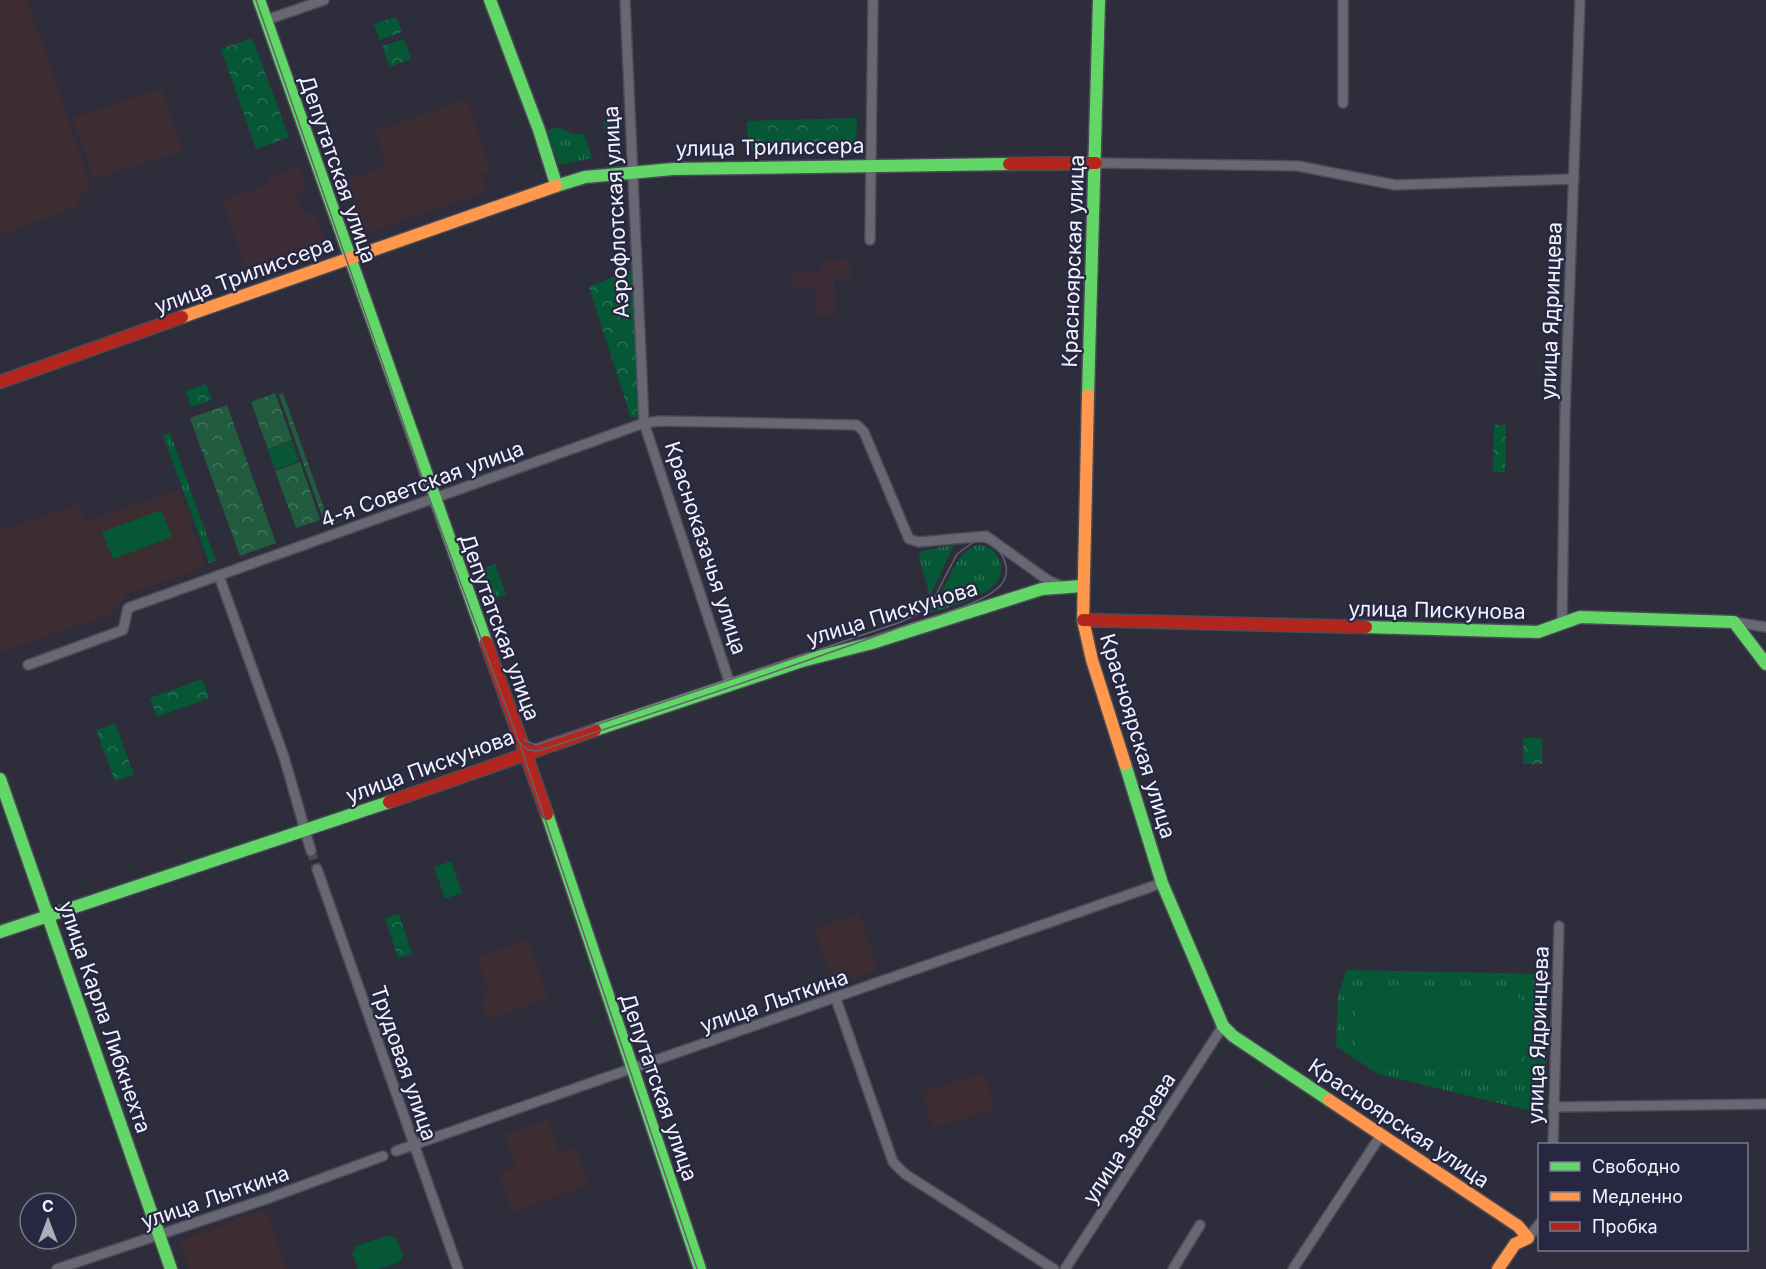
<svg xmlns="http://www.w3.org/2000/svg" width="1766" height="1269" viewBox="0 0 1766 1269" font-family="Inter,sans-serif">
	<style>
		.education { fill: #3d2c32 }
		.medical { fill: #3c2c36 }
		.grass { fill: url(#grass-tufts) }
		.forest { fill: url(#forest-crowns) }
		.park { fill: url(#park-crowns) }
		.garden { fill: #065736 }
		.lines { fill: none; stroke-linecap: round; stroke-linejoin: round }
		.street-tunnel { stroke: #4a4b59; stroke-width: 9; stroke-dasharray: 9 4.5; stroke-linecap: butt }
		.street-casing { stroke: #4b4b56; stroke-width: 12 }
		.fast-casing { stroke: #4b4b56; stroke-width: 15 }
		.slow-casing { stroke: #4b4b56; stroke-width: 15 }
		.jam-casing { stroke: #4b4b56; stroke-width: 15 }
		.street { stroke: #686874; stroke-width: 9 }
		.fast { stroke: #63d668; stroke-width: 12 }
		.slow { stroke: #ff974d; stroke-width: 12 }
		.jam { stroke: #b3261e; stroke-width: 12 }
		.tram { stroke: #63636f; stroke-width: 1.5 }
		.labels { text-anchor: middle; dominant-baseline: central; stroke-width: 4.5; stroke-linejoin: round; paint-order: stroke }
		.street-label { font-size: 21px; fill: #f1f2fc; stroke: #272742 }
	</style>
	<defs>
		<pattern id="grass-tufts" width="24" height="20" patternUnits="userSpaceOnUse" patternTransform="scale(1.5)"><rect width="24" height="20" fill="#065736"/><path d="M3 7l-1-3M5 7V3M7 7l1-3M15 17l-1-3M17 17v-4M19 17l1-3" fill="none" stroke="#2b7054"/></pattern>
		<pattern id="forest-crowns" width="20" height="18" patternUnits="userSpaceOnUse" patternTransform="scale(1.5)"><rect width="20" height="18" fill="#225c3f"/><path d="M2 6a3 3 0 1 1 6 0M12 15a3 3 0 1 1 6 0" fill="none" stroke="#43745c"/></pattern>
		<pattern id="park-crowns" width="20" height="18" patternUnits="userSpaceOnUse" patternTransform="scale(1.5)"><rect width="20" height="18" fill="#065736"/><path d="M2 6a3 3 0 1 1 6 0M12 15a3 3 0 1 1 6 0" fill="none" stroke="#2b7054"/></pattern>
	</defs>
	<rect width="100%" height="100%" fill="#2d2d3c"/>
	<g class="education">
		<path d="M0 0H27L90 182 76 207 0 236Z"/>
		<path d="M162 88 183 151 93 180 72 118Z"/>
		<path d="M467 99 491 170 481 174 487 192 362 235 344 181 386 166 375 131Z"/>
		<path d="M179 489 206 567 128 594 109 615 0 652V530L79 504 86 521Z"/>
		<path d="M860 913 878 970 833 985 815 928Z"/>
		<path d="M527 939 548 999 487 1020 481 1003 488 988 477 957Z"/>
		<path d="M984 1073 995 1109 933 1128 921 1092Z"/>
		<path d="M548 1119 560 1152 575 1147 589 1185 512 1212 499 1173 516 1167 504 1134Z"/>
		<path d="M265 1209 287 1269H189L179 1241Z"/>
	</g>
	<g class="medical">
		<path d="M300 167 307 188 296 192 304 214 314 211 327 246 247 273 222 200 268 184 270 176Z"/>
		<path d="M850 259 851 279 834 280 835 316 817 317 816 288 793 289V272H821V260Z"/>
	</g>
	<g class="grass">
		<path d="M618 109 620 154 613 156 603 123Z"/>
		<path d="M558 127 573 134H584L592 158 559 165 547 131Z"/>
		<path d="M170 433 216 561 209 563 163 435Z"/>
		<path d="M954 545 930 596 919 557 921 551Z"/>
		<path d="M979 545C989 546 997 552 1000 562 1010 595 948 607 926 614 947 597 952 549 979 545Z"/>
		<path d="M495 564 506 595 493 599 482 569Z"/>
		<path d="M1346 970 1549 974 1545 1114 1378 1074 1336 1046 1338 997Z"/>
	</g>
	<g class="forest">
		<path d="M275 393 292 440 268 449 251 402Z"/>
		<path d="M283 393 327 517 323 519 279 395Z"/>
		<path d="M227 405 276 543 240 556 190 418Z"/>
		<path d="M300 462 320 520 296 528 275 471Z"/>
	</g>
	<g class="park">
		<path d="M396 17 402 32 379 40 374 24Z"/>
		<path d="M252 38 289 137 256 149 221 49Z"/>
		<path d="M404 39 411 59 390 67 382 46Z"/>
		<path d="M857 118 856 147 749 150 747 121Z"/>
		<path d="M631 270 639 416 631 418 589 287Z"/>
		<path d="M206 384 212 400 191 407 186 391Z"/>
		<path d="M1494 425H1506L1505 472H1493Z"/>
		<path d="M202 679 209 698 157 717 150 698Z"/>
		<path d="M115 723 134 775 115 781 96 730Z"/>
		<rect x="1523" y="738" width="19" height="26"/>
		<path d="M399 914 412 954 398 958 385 918Z"/>
	</g>
	<g class="garden">
		<path d="M292 441 299 461 275 470 268 449Z"/>
		<path d="M161 510 172 537 113 559 102 532Z"/>
		<path d="M451 861 462 893 445 899 434 867Z"/>
		<path d="M1385 986 1508 989C1531 1001 1540 1038 1522 1059 1518 1063 1511 1066 1506 1069L1383 1066C1373 1061 1363 1056 1357 1046 1346 1024 1360 989 1385 986Z"/>
		<path d="M389 1235 396 1238 403 1254 400 1262 378 1269H358L352 1253 356 1246Z"/>
	</g>
	<g class="lines">
		<path class="street-tunnel" d="M311 851 317 869"/>
		<defs>
			<g id="street">
				<path d="M625 0 644 423 730 684"/>
				<path d="M1343 0V103"/>
				<path d="M266 20 324 0"/>
				<path d="M1096 163 1298 166 1395 185 1574 179"/>
				<path d="M870 240 873 0"/>
				<path d="M219 576 284 757 311 851"/>
				<path d="M1734 622 1766 627"/>
				<path d="M1562 624 1565 413 1580 0"/>
				<path d="M28 665 123 630 128 608 644 423 660 421 857 425 864 432 909 539 919 542 986 536 1049 581 1061 586"/>
				<path d="M317 869 458 1269"/>
				<path d="M836 999 893 1162 905 1174 1054 1269"/>
				<path d="M1553 1107 1766 1104"/>
				<path d="M1553 1144 1559 926"/>
				<path d="M396 1151 1162 883"/>
				<path d="M1528 1238 1540 1223"/>
				<path d="M57 1269 269 1198 383 1156"/>
				<path d="M1065 1269 1223 1026"/>
				<path d="M1173 1269 1200 1225"/>
				<path d="M1293 1269 1381 1135"/>
			</g>
			<g id="fast">
				<path d="M259 0 486 642"/>
				<path d="M490 0 539 130 556 184"/>
				<path d="M556 186 585 177 673 169 1009 164"/>
				<path d="M1088 395 1099 0"/>
				<path d="M1366 627 1538 632 1580 617 1734 622 1766 664"/>
				<path d="M595 730 802 661 872 643 1042 589 1082 586"/>
				<path d="M1125 764 1162 883 1223 1026 1233 1036 1329 1100"/>
				<path d="M0 779 171 1269"/>
				<path d="M547 814 700 1269"/>
				<path d="M0 932 389 802"/>
			</g>
			<g id="slow">
				<path d="M182 317 556 186"/>
				<path d="M1088 395 1083 620 1092 660 1125 764"/>
				<path d="M1329 1100 1518 1226 1528 1238 1515 1244 1498 1269"/>
			</g>
			<g id="jam">
				<path d="M1009 164 1096 163"/>
				<path d="M0 382 182 317"/>
				<path d="M1083 620 1366 627"/>
				<path d="M486 642 547 814"/>
				<path d="M389 802 595 730"/>
			</g>
		</defs>
		<use href="#street" class="street-casing"/>
		<use href="#fast" class="fast-casing"/>
		<use href="#slow" class="slow-casing"/>
		<use href="#jam" class="jam-casing"/>
		<use href="#street" class="street"/>
		<use href="#fast" class="fast"/>
		<use href="#slow" class="slow"/>
		<use href="#jam" class="jam"/>
		<g class="tram">
			<path d="M256 0 430 500 519 742 697 1269"/>
			<path d="M519 742 528 750 538 751C661 711 783 670 904 626 930 617 982 605 1000 586 1013 572 1004 553 991 543L975 541 957 554 929 608 901 622 536 745 524 740"/>
		</g>
	</g>
	<g class="labels">
		<g class="street-label">
			<text transform="translate(770 147) rotate(-1)">улица Трилиссера</text>
			<text transform="translate(338 169) rotate(71)">Депутатская улица</text>
			<text transform="translate(616 212) rotate(-93)">Аэрофлотская улица</text>
			<text transform="translate(1073 261) rotate(-88)">Красноярская улица</text>
			<text transform="translate(244 275) rotate(-20)">улица Трилиссера</text>
			<text transform="translate(1551 311) rotate(-88)">улица Ядринцева</text>
			<text transform="translate(422 484) rotate(-20)">4-я Советская улица</text>
			<text transform="translate(706 548) rotate(72)">Красноказачья улица</text>
			<text transform="translate(1437 610) rotate(1)">улица Пискунова</text>
			<text transform="translate(892 613) rotate(-17)">улица Пискунова</text>
			<text transform="translate(500 627) rotate(70)">Депутатская улица</text>
			<text transform="translate(1138 736) rotate(73)">Красноярская улица</text>
			<text transform="translate(430 766) rotate(-20)">улица Пискунова</text>
			<text transform="translate(774 1001) rotate(-19)">улица Лыткина</text>
			<text transform="translate(105 1017) rotate(71)">улица Карла Либкнехта</text>
			<text transform="translate(1538 1035) rotate(-88)">улица Ядринцева</text>
			<text transform="translate(404 1063) rotate(71)">Трудовая улица</text>
			<text transform="translate(659 1087) rotate(71)">Депутатская улица</text>
			<text transform="translate(1399 1123) rotate(34)">Красноярская улица</text>
			<text transform="translate(1129 1138) rotate(-57)">улица Зверева</text>
			<text transform="translate(215 1197) rotate(-19)">улица Лыткина</text>
		</g>
	</g>
	<rect x="1538" y="1143" width="210" height="108" fill="#272742" stroke="#78788c" stroke-width="1.5"/>
	<rect x="1550" y="1162" width="30" height="9" fill="#63d668" stroke="#78788c" stroke-width="1.5"/>
	<text x="1592" y="1173" font-size="18" fill="#f1f2fc">Свободно</text>
	<rect x="1550" y="1192" width="30" height="9" fill="#ff974d" stroke="#78788c" stroke-width="1.5"/>
	<text x="1592" y="1203" font-size="18" fill="#f1f2fc">Медленно</text>
	<rect x="1550" y="1222" width="30" height="9" fill="#b3261e" stroke="#78788c" stroke-width="1.5"/>
	<text x="1592" y="1233" font-size="18" fill="#f1f2fc">Пробка</text>
	<g transform="translate(48 1221)"><circle r="28" fill="#272742" stroke="#78788c" stroke-width="1.5"/>
	<path d="M0-4.5L10 22L0 15L-10 22Z" fill="#acadb9"/>
	<text y="-9" font-size="16" font-weight="bold" text-anchor="middle" fill="#f1f2fc">С</text>
	</g>
</svg>
